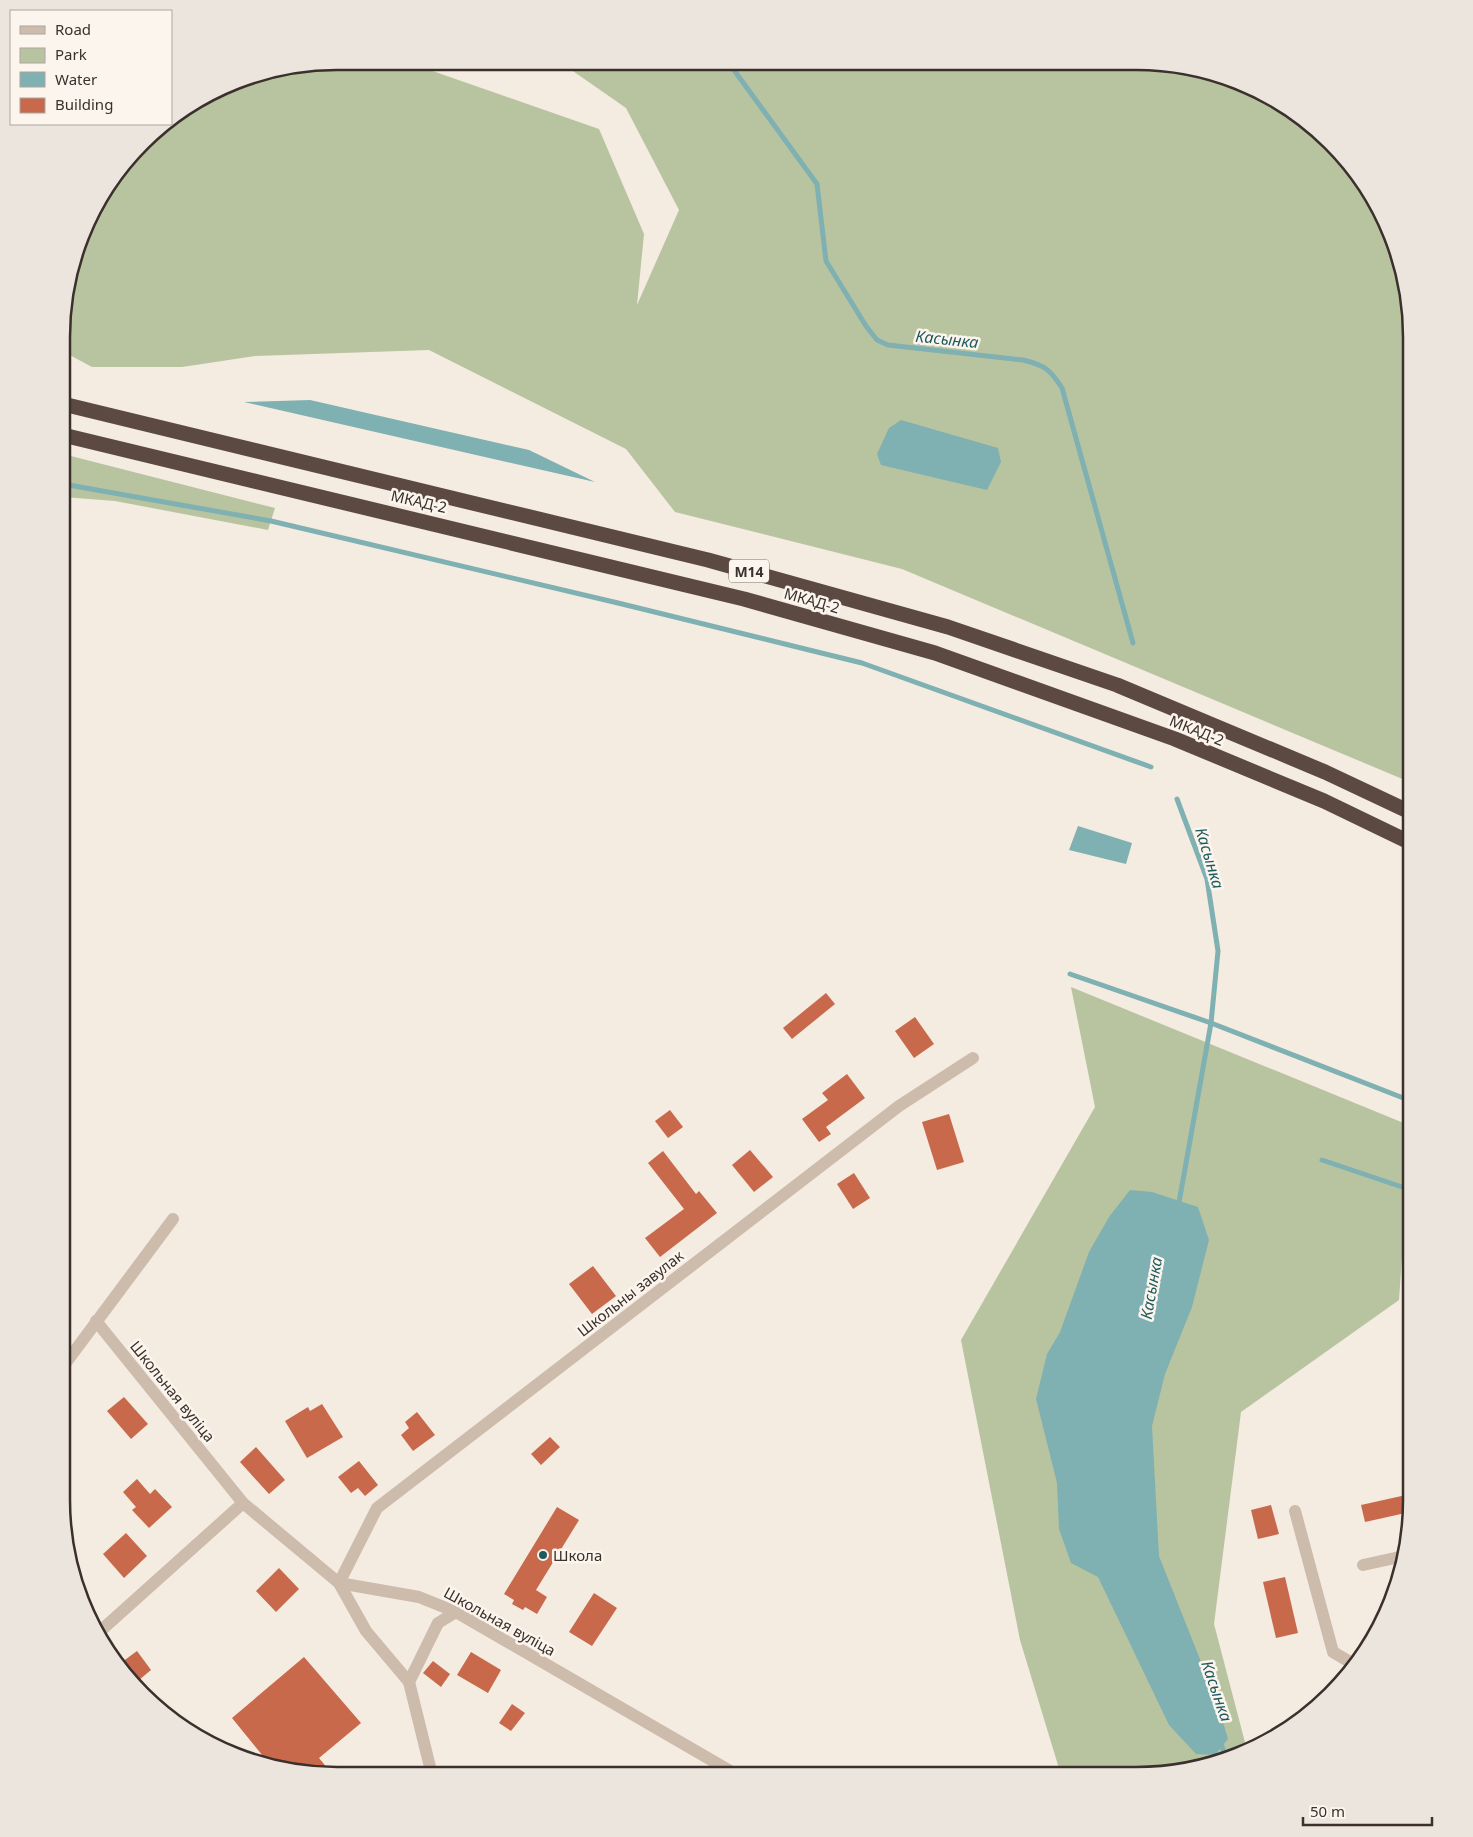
<svg xmlns="http://www.w3.org/2000/svg" width="1473" height="1837" viewBox="0 0 1473 1837" font-family="'Noto Sans',sans-serif">
	<style>
		.green { fill: #b8c4a0 }
		.water { fill: #7fb0b2 }
		.lines { fill: none; stroke-linecap: round; stroke-linejoin: round }
		.stream { stroke: #7fb0b2; stroke-width: 5 }
		.building { fill: #c8694b }
		.minor { stroke: #cdbbac; stroke-width: 12 }
		.highway { stroke: #5c4a42; stroke-width: 15 }
		.poi-dot { fill: #1f5a5e; stroke: #fbf5ee; stroke-width: 2 }
		.labels { text-anchor: middle; dominant-baseline: central; stroke-width: 5; stroke-linejoin: round; paint-order: stroke }
		.shield { fill: #fbf5ee; stroke: #756b66; stroke-width: 1 }
		.shield-label { font-size: 14px; font-weight: bold; fill: #3b302b }
		.street-label { font-size: 15px; fill: #3b302b; stroke: #fbf5ee }
		.poi-label { font-size: 15px; fill: #3b302b; stroke: #fbf5ee; text-anchor: start }
		.water-label { font-size: 16px; font-style: italic; fill: #1f5a5e; stroke: #fbf5ee }
		.rim { fill: none; stroke: #3b302b; stroke-width: 2.5 }
	</style>
	<rect width="100%" height="100%" fill="#f4ebe1"/>
	<g class="green">
		<path d="M337 61H404L599 129 644 234 637 305 679 210 626 108 560 62 1173 64 1241 82 1290 108 1343 155 1375 199 1402 265 1412 336V783L902 569 675 512 626 449 429 350 255 356 182 367H92L64 352V300L98 199 155 129 165 124H171V120L248 76Z"/>
		<path d="M63 454 275 508 268 530 115 501 63 497Z"/>
		<path d="M1071 987 1411 1126 1399 1300 1241 1412 1214 1624 1247 1750 1208 1766 1154 1775H1061L1020 1640 961 1340 1095 1107Z"/>
	</g>
	<g class="water">
		<path d="M310 400 529 450 595 482 244 402Z"/>
		<path d="M901 420 998 448 1001 462 987 490 881 465 877 454 889 428Z"/>
		<path d="M1078 826 1132 843 1126 864 1069 850Z"/>
		<path d="M1130 1190 1152 1192 1198 1207 1209 1240 1192 1307 1165 1374 1152 1426 1159 1556 1217 1702 1228 1739 1215 1755 1196 1754 1169 1725 1098 1577 1071 1563 1059 1529 1057 1483 1036 1399 1047 1354 1060 1332 1089 1252 1109 1217Z"/>
	</g>
	<g class="lines">
		<g class="stream">
			<path d="M728 62 817 184 826 261 866 326 877 340 888 345 1023 360C1044 365 1050 369 1062 388L1133 643"/>
			<path d="M63 484 271 521 618 603 862 663 1151 767"/>
			<path d="M1177 799 1207 879 1218 951 1211 1023 1178 1208"/>
			<path d="M1070 974 1211 1023 1411 1101"/>
			<path d="M1322 1160 1411 1190"/>
			<path d="M1220 1740 1226 1759"/>
		</g>
	</g>
	<g class="building">
		<path d="M826 993 835 1004 792 1039 783 1028Z"/>
		<path d="M915 1017 934 1044 914 1058 895 1031Z"/>
		<path d="M847 1074 865 1098 826 1127 831 1134 819 1142 802 1119 828 1100 822 1093Z"/>
		<path d="M670 1110 683 1127 668 1138 655 1121Z"/>
		<path d="M949 1114 964 1162 937 1170 922 1122Z"/>
		<path d="M750 1150 773 1177 754 1192 732 1165Z"/>
		<path d="M663 1151 696 1194 699 1191 717 1213 660 1257 645 1238 684 1209 648 1163Z"/>
		<path d="M854 1173 870 1198 853 1209 837 1184Z"/>
		<path d="M593 1266 616 1296 592 1314 569 1284Z"/>
		<path d="M124 1397 148 1424 131 1439 107 1411Z"/>
		<path d="M322 1404 343 1437 307 1458 285 1421 308 1407 310 1411Z"/>
		<path d="M417 1412 435 1435 413 1451 401 1435 409 1428 405 1422Z"/>
		<path d="M550 1437 560 1447 541 1465 531 1454Z"/>
		<path d="M256 1447 285 1480 269 1494 240 1462Z"/>
		<path d="M359 1461 378 1485 365 1496 358 1488 351 1493 338 1477Z"/>
		<path d="M137 1479 150 1494 155 1489 172 1507 149 1528 132 1510 136 1507 123 1492Z"/>
		<path d="M1406 1495 1410 1512 1365 1522 1361 1505Z"/>
		<path d="M1271 1505 1279 1534 1258 1539 1251 1510Z"/>
		<path d="M557 1507 579 1520 536 1590 547 1597 537 1614 525 1607 523 1610 512 1604 514 1600 504 1594Z"/>
		<path d="M126 1533 147 1556 124 1578 103 1554Z"/>
		<path d="M279 1568 299 1589 276 1612 256 1591Z"/>
		<path d="M1285 1577 1298 1633 1276 1638 1263 1582Z"/>
		<path d="M594 1593 617 1608 592 1646 569 1632Z"/>
		<path d="M137 1651 151 1670 133 1685 118 1665Z"/>
		<path d="M471 1652 501 1670 488 1693 457 1675Z"/>
		<path d="M304 1657 361 1723 319 1758 333 1775H318L271 1766 232 1718Z"/>
		<path d="M433 1661 450 1674 441 1687 423 1673Z"/>
		<path d="M512 1704 525 1713 511 1731 499 1723Z"/>
	</g>
	<g class="lines">
		<g class="minor">
			<path d="M96 1321 243 1503 339 1583 419 1597 456 1612 737 1775"/>
			<path d="M62 1368 173 1219"/>
			<path d="M1295 1511 1333 1652 1355 1665"/>
			<path d="M1363 1565 1404 1556"/>
			<path d="M339 1583 377 1508 899 1106 973 1058"/>
			<path d="M339 1583 366 1631 409 1682 432 1775"/>
			<path d="M97 1634 243 1503"/>
			<path d="M409 1682 438 1623 456 1612"/>
		</g>
		<g class="highway">
			<path d="M63 404 708 560 948 627 1117 685 1325 772 1412 813"/>
			<path d="M63 435 744 599 935 653 1175 739 1324 801 1411 843"/>
		</g>
	</g>
	<circle class="poi-dot" cx="543" cy="1555" r="5"/>
	<g class="labels">
		<rect class="shield" x="729" y="559.5" width="40" height="23" rx="4"/>
		<g class="shield-label">
			<text x="749" y="571">М14</text>
		</g>
		<g class="street-label">
			<text transform="translate(419 501) rotate(13)">МКАД-2</text>
			<text transform="translate(812 600) rotate(16)">МКАД-2</text>
			<text transform="translate(1197 730) rotate(22)">МКАД-2</text>
			<text transform="translate(630 1293) rotate(-38)">Школьны завулак</text>
			<text transform="translate(173 1391) rotate(51)">Школьная вуліца</text>
			<text transform="translate(500 1621) rotate(29)">Школьная вуліца</text>
		</g>
		<g class="poi-label">
			<text x="553" y="1555">Школа</text>
		</g>
		<g class="water-label">
			<text transform="translate(947 339) rotate(6)">Касынка</text>
			<text transform="translate(1210 858) rotate(73)">Касынка</text>
			<text transform="translate(1151 1288) rotate(-80)">Касынка</text>
			<text transform="translate(1217 1691) rotate(71)">Касынка</text>
		</g>
	</g>
	<path d="M0 0H1473V1837H0ZM337 70H1136A267 267 0 0 1 1403 337V1500A267 267 0 0 1 1136 1767H337A267 267 0 0 1 70 1500V337A267 267 0 0 1 337 70Z" fill="#ece5de" fill-rule="evenodd"/>
	<path class="rim" d="M337 70H1136A267 267 0 0 1 1403 337V1500A267 267 0 0 1 1136 1767H337A267 267 0 0 1 70 1500V337A267 267 0 0 1 337 70Z"/>
	<rect x="10" y="10" width="162" height="115" fill="#fbf5ee" stroke="#aea6a0"/>
	<rect x="20" y="26" width="25" height="8" fill="#cdbbac" stroke="#aea6a0"/>
	<text x="55" y="35" font-size="15" fill="#3b302b">Road</text>
	<rect x="20" y="48" width="25" height="15" fill="#b8c4a0" stroke="#aea6a0"/>
	<text x="55" y="60" font-size="15" fill="#3b302b">Park</text>
	<rect x="20" y="72" width="25" height="15" fill="#7fb0b2" stroke="#aea6a0"/>
	<text x="55" y="85" font-size="15" fill="#3b302b">Water</text>
	<rect x="20" y="98" width="25" height="15" fill="#c8694b" stroke="#aea6a0"/>
	<text x="55" y="110" font-size="15" fill="#3b302b">Building</text>
	<path d="M1303 1817v8h129v-8" fill="none" stroke="#3b302b" stroke-width="2.5"/>
	<text x="1310" y="1817" font-size="15" fill="#3b302b" stroke="#fbf5ee" stroke-width="4" paint-order="stroke">50 m</text>
</svg>
